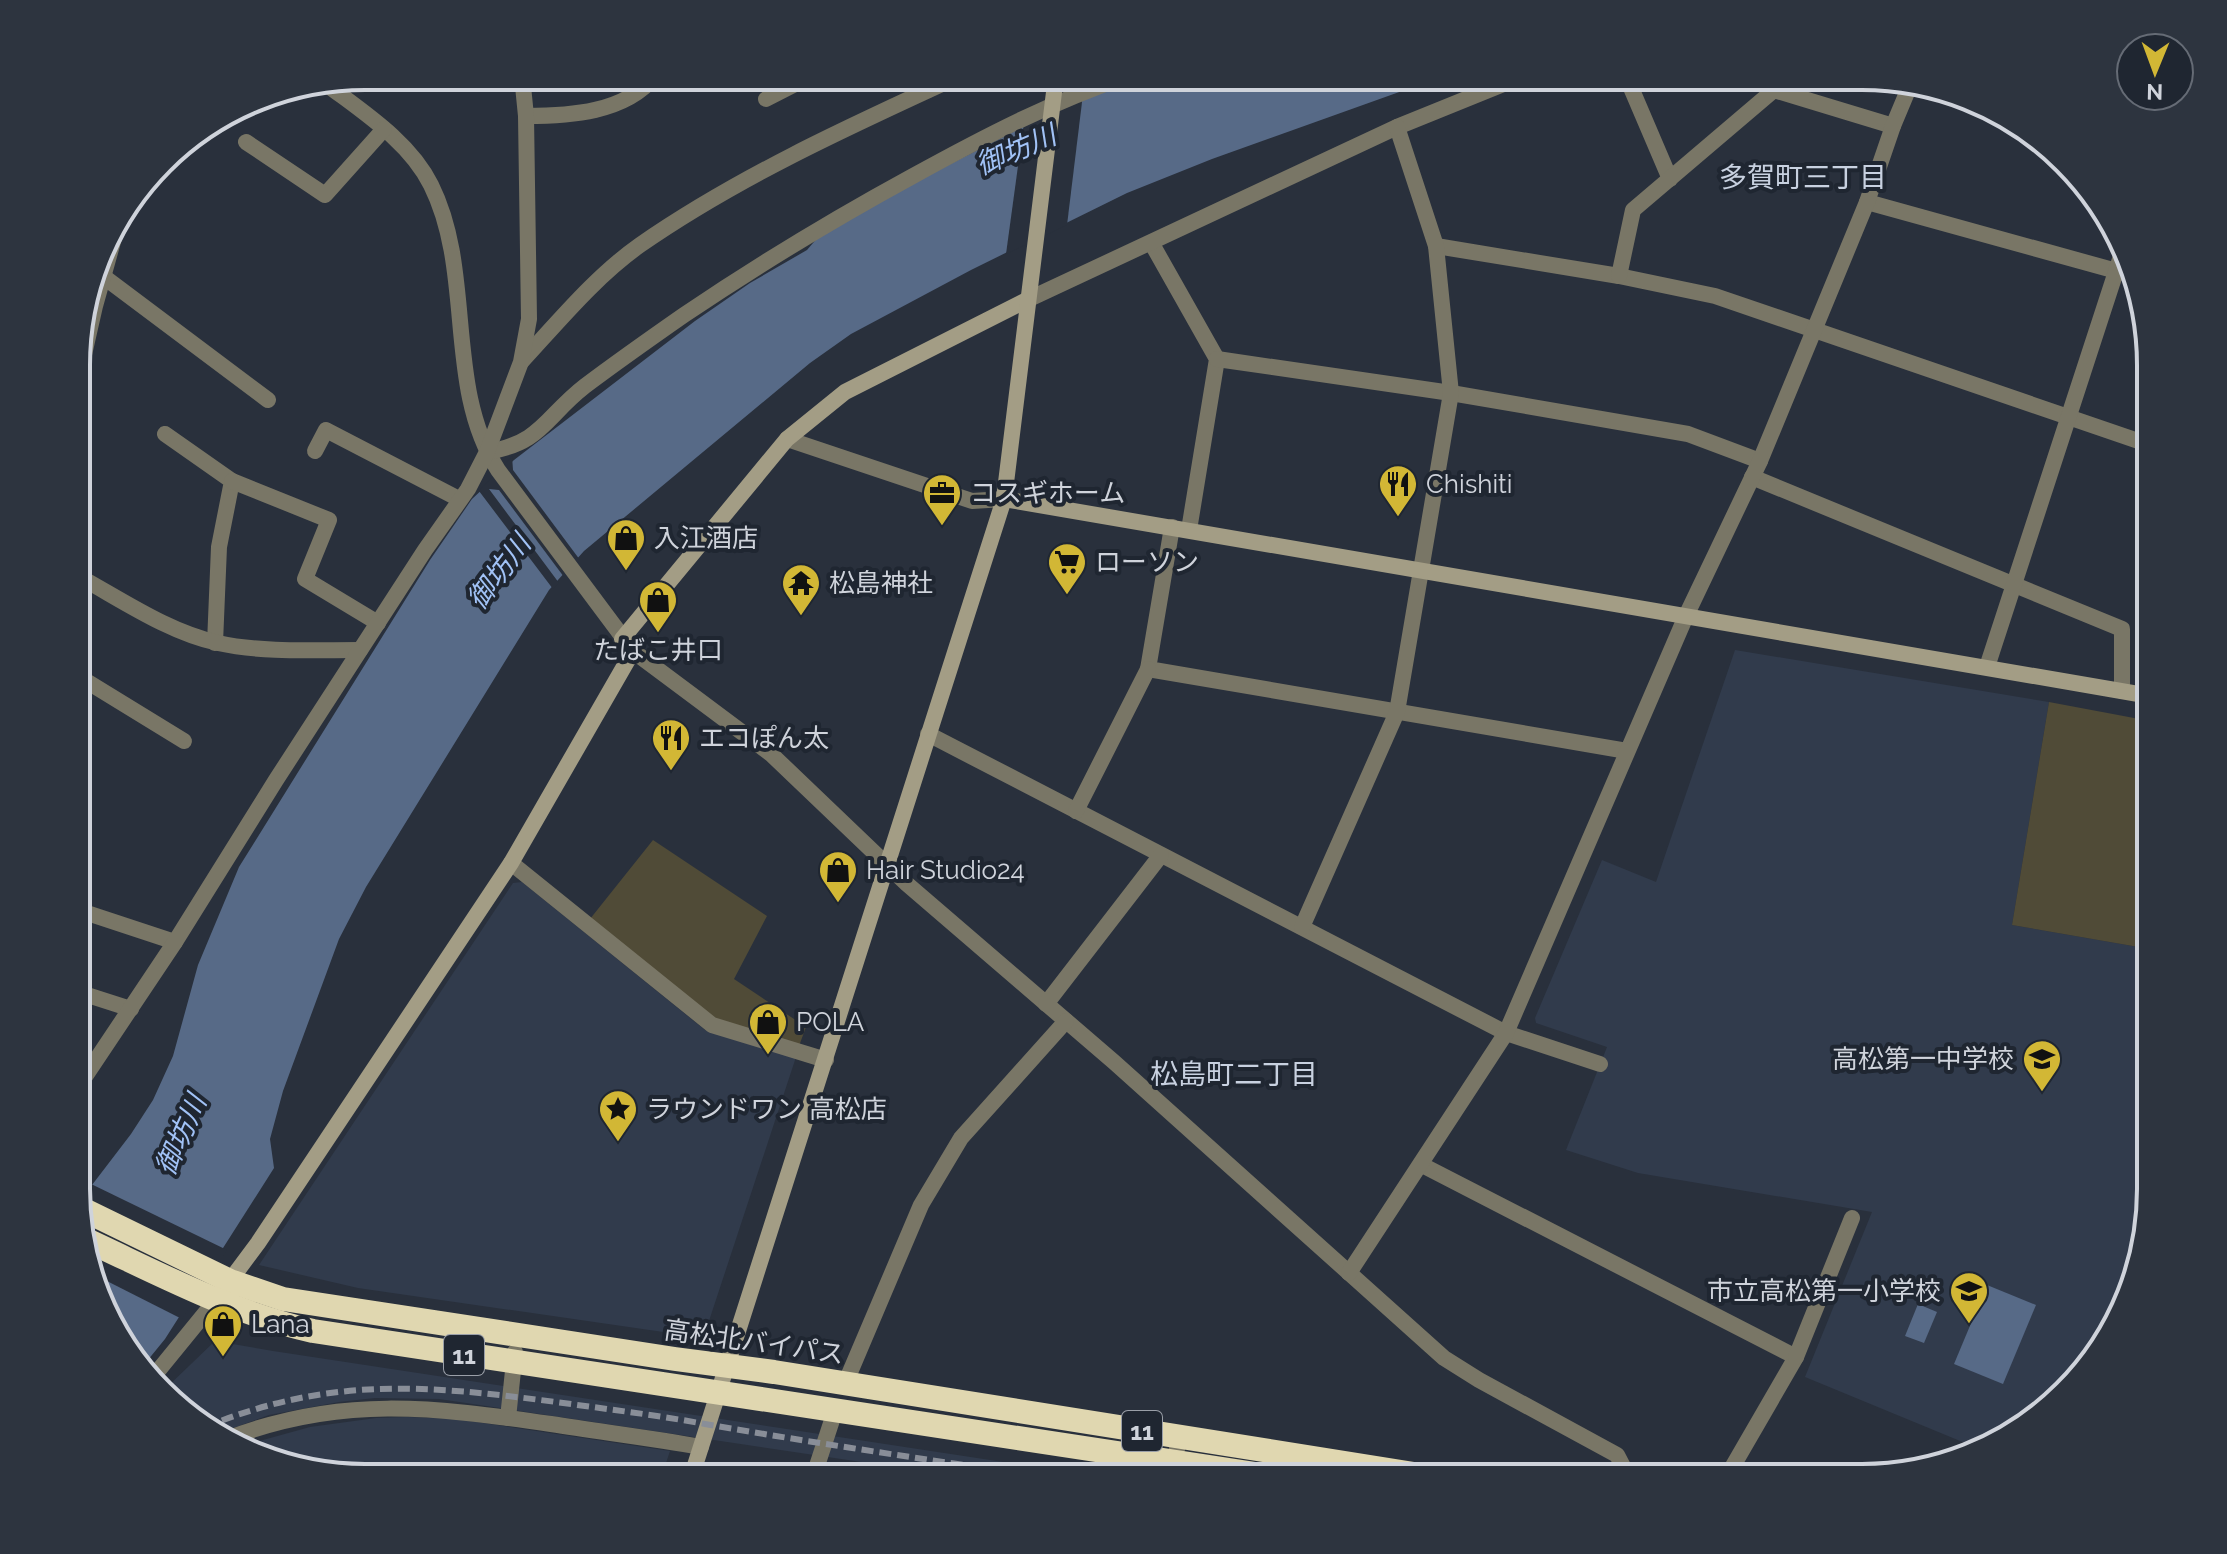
<svg xmlns="http://www.w3.org/2000/svg" width="2227" height="1554" viewBox="0 0 2227 1554" font-family="Raleway,'Noto Sans JP',sans-serif">
	<style>
		.built { fill: #313b4c }
		.green { fill: #504b37 }
		.water { fill: #576a87 }
		.pier { fill: #29303c }
		.lines { fill: none; stroke-linecap: round; stroke-linejoin: round }
		.street { stroke: #797666; stroke-width: 16 }
		.secondary { stroke: #a39d85; stroke-width: 16 }
		.highway { stroke: #e0d7b0; stroke-width: 24 }
		.rail { stroke: #898e98; stroke-width: 6; stroke-dasharray: 12 6; stroke-linecap: butt }
		.labels { text-anchor: middle; dominant-baseline: central; stroke-width: 8; stroke-linejoin: round; paint-order: stroke }
		.shield { fill: #1f2631; stroke: #9a9fa8; stroke-width: 2 }
		.shield-label { font-size: 24px; font-weight: bold; fill: #cfd3db }
		.poi-label { font-size: 26px; fill: #cfd3db; stroke: #1f2631; text-anchor: start }
		.street-label { font-size: 26px; fill: #cfd3db; stroke: #1f2631 }
		.water-label { font-size: 28px; font-style: italic; fill: #a1c2f6; stroke: #1f2631 }
		.neighbourhood-label { font-size: 28px; fill: #c8d1e0; stroke: #1f2631 }
		.rim { fill: none; stroke: #cfd3db; stroke-width: 4 }
	</style>
	<rect width="100%" height="100%" fill="#29303c"/>
	<g class="built">
		<path d="M1735 650 2049 702 2012 925 2150 949V1208L2136 1282 2092 1365 1990 1448 1982 1450 1805 1377 1872 1212 1638 1173 1566 1150 1607 1047 1536 1023 1535 1018 1602 860 1656 882Z"/>
		<path d="M522 882 705 1030 796 1057 707 1327 691 1336 358 1288 259 1265 513 883Z"/>
		<path d="M215 1341 273 1351 1109 1478H969L439 1399 375 1398 339 1402 269 1415 217 1434 189 1419 164 1390Z"/>
		<path d="M407 1417 456 1419 670 1451 661 1478 346 1477 272 1463 241 1446 310 1427 376 1418Z"/>
	</g>
	<g class="green">
		<path d="M2049 702 2150 721V949L2012 925Z"/>
		<path d="M653 840 767 916 734 979 806 1027 799 1046 714 1019 590 919Z"/>
	</g>
	<g class="water">
		<path d="M1142 76H1444L1212 159 1127 193 971 270 851 334 810 363 584 551 549 590 366 887 339 939 283 1091 270 1139 274 1168 165 1339 143 1366 115 1334 78 1226 92 1185 131 1134 153 1100 173 1056 198 965 239 867 430 560 472 499 514 460 695 321 750 283 807 250 819 236 909 185 1084 96Z"/>
		<path d="M1987 1285 2036 1305 2003 1384 1954 1364Z"/>
		<path d="M1918 1304 1937 1312 1924 1343 1905 1336Z"/>
	</g>
	<g class="pier">
		<path d="M1083 94 1067 225 1006 254 1024 122Z"/>
		<path d="M512 456 513 470 580 560 564 577 499 490 489 489 559 583 553 589 479 491Z"/>
		<path d="M89 1183 227 1250 182 1319 95 1275 78 1226V1199Z"/>
	</g>
	<g class="lines">
		<g class="street">
			<path d="M919 76 928 90"/>
			<path d="M1626 76 1670 179"/>
			<path d="M326 84C363 112 410 142 431 185 475 273 444 386 498 470L633 651 771 754 907 884 1114 1062 1444 1358 1479 1380 1617 1455 1629 1478"/>
			<path d="M766 99 811 76"/>
			<path d="M526 116C569 116 625 113 655 76"/>
			<path d="M246 142 325 195 384 129"/>
			<path d="M1867 202 2131 275"/>
			<path d="M1152 244 1217 359 1189 530"/>
			<path d="M1436 246 1619 276 1715 296 2150 445"/>
			<path d="M1619 276 1633 210 1774 90 1893 126"/>
			<path d="M104 277 268 400"/>
			<path d="M1027 300 1397 127 1523 76"/>
			<path d="M1217 359 1451 393 1688 434 1760 461"/>
			<path d="M522 361C559 321 596 276 640 245 738 177 850 126 959 76"/>
			<path d="M78 381 95 306 119 220"/>
			<path d="M165 434 232 481 219 547 215 643"/>
			<path d="M787 439 972 501 1004 499"/>
			<path d="M315 451 326 430 459 499"/>
			<path d="M487 452C542 443 545 417 585 386 617 362 651 338 684 315 758 265 834 219 913 176 984 137 1051 102 1128 76"/>
			<path d="M1752 477 2122 629V691"/>
			<path d="M232 481 329 520 305 579 378 623"/>
			<path d="M1172 527 1148 669 1627 751"/>
			<path d="M78 576C122 600 168 632 218 643 264 653 313 650 360 650"/>
			<path d="M1987 667 2124 247"/>
			<path d="M78 676 184 741"/>
			<path d="M928 734 1506 1033 1600 1064"/>
			<path d="M1076 811 1148 669"/>
			<path d="M511 863 712 1025 826 1060"/>
			<path d="M78 910 175 942"/>
			<path d="M1302 927 1397 712 1451 393 1436 246 1397 127"/>
			<path d="M78 992 131 1009"/>
			<path d="M1046 1004 1161 855"/>
			<path d="M78 1087 175 942 276 780 425 550 468 489 487 452 521 362 529 319 526 116 522 76"/>
			<path d="M1422 1165 1796 1357 1726 1478"/>
			<path d="M1349 1273 1506 1033 1686 616 1760 461 1867 202 1893 126 1911 83"/>
			<path d="M1796 1357 1852 1218"/>
			<path d="M153 1377 215 1301"/>
			<path d="M845 1384 921 1205 961 1138 1066 1021"/>
			<path d="M508 1418 515 1352"/>
			<path d="M227 1439C340 1395 434 1407 551 1424 601 1432 651 1438 701 1447"/>
			<path d="M813 1478 835 1411"/>
			<path d="M1172 1478 1179 1437"/>
		</g>
		<g class="secondary">
			<path d="M1004 499 2150 696"/>
			<path d="M622 639 787 439 845 392 1027 300"/>
			<path d="M226 1286 258 1243 511 863 633 651"/>
			<path d="M691 1478 1004 499 1056 76"/>
		</g>
		<g class="highway">
			<path d="M78 1207 230 1281 283 1299 675 1359 774 1372 1439 1478"/>
			<path d="M82 1238C158 1273 231 1313 313 1331L1281 1478"/>
		</g>
		<path class="rail" d="M205 1427C331 1376 425 1385 556 1402 606 1409 656 1415 705 1424 820 1444 936 1461 1052 1478"/>
	</g>
	<defs>
		<symbol id="restaurant-pin" viewBox="-11 -11 22 30"><path d="M0 17L-7.5 6A9.5 9.5 0 1 1 7.5 6Z" fill="#d2b735" stroke="#1f2631"/><path d="M-5-6h1v4h1v-4h1v4h1v-4h1v5L-1.5 .5V6h-2V.5L-5-1ZM5-6V6H3V1.5H1.5Q1.5-4 5-6Z" fill="#111"/></symbol>
		<symbol id="office-pin" viewBox="-11 -11 22 30"><path d="M0 17L-7.5 6A9.5 9.5 0 1 1 7.5 6Z" fill="#d2b735" stroke="#1f2631"/><path d="M-6-3h4V-5.5h4V-3h4V5H-6ZM-1-4.5V-3h2v-1.5ZM-6 0V1H6V0Z" fill="#111"/></symbol>
		<symbol id="shop-pin" viewBox="-11 -11 22 30"><path d="M0 17L-7.5 6A9.5 9.5 0 1 1 7.5 6Z" fill="#d2b735" stroke="#1f2631"/><path d="M-5-2.5h2.3a2.7 3.5 0 0 1 5.4 0H5L5.5 6h-11ZM-1.5-2.5h3a1.5 2.3 0 0 0-3 0Z" fill="#111"/></symbol>
		<symbol id="supermarket-pin" viewBox="-11 -11 22 30"><path d="M0 17L-7.5 6A9.5 9.5 0 1 1 7.5 6Z" fill="#d2b735" stroke="#1f2631"/><path d="M-6-5.5h2.5l.6 2H6L4.5 2H-2.5L-4.4-4H-6ZM-1.5 3.2a1.3 1.3 0 1 0 .1 0ZM3 3.2a1.3 1.3 0 1 0 .1 0Z" fill="#111"/></symbol>
		<symbol id="temple-pin" viewBox="-11 -11 22 30"><path d="M0 17L-7.5 6A9.5 9.5 0 1 1 7.5 6Z" fill="#d2b735" stroke="#1f2631"/><path d="M0-6L5-2H3V0L6.5 2.5H4V6H1.5V3h-3V6H-4V2.5H-6.5L-3 0V-2H-5Z" fill="#111"/></symbol>
		<symbol id="school-pin" viewBox="-11 -11 22 30"><path d="M0 17L-7.5 6A9.5 9.5 0 1 1 7.5 6Z" fill="#d2b735" stroke="#1f2631"/><path d="M0-5L7-2L0 1L-7-2ZM-4 1L0 2.5L4 1V4Q0 6-4 4Z" fill="#111"/></symbol>
		<symbol id="sight-pin" viewBox="-11 -11 22 30"><path d="M0 17L-7.5 6A9.5 9.5 0 1 1 7.5 6Z" fill="#d2b735" stroke="#1f2631"/><path d="M0-6L1.8-2.2L6-1.7L2.9 1.2L3.7 5.4L0 3.3L-3.7 5.4L-2.9 1.2L-6-1.7L-1.8-2.2Z" fill="#111"/></symbol>
	</defs>
	<g fill-rule="evenodd">
		<use href="#restaurant-pin" x="1376" y="462" width="44" height="60"/>
		<use href="#office-pin" x="920" y="471" width="44" height="60"/>
		<use href="#shop-pin" x="604" y="516" width="44" height="60"/>
		<use href="#supermarket-pin" x="1045" y="540" width="44" height="60"/>
		<use href="#temple-pin" x="779" y="561" width="44" height="60"/>
		<use href="#shop-pin" x="636" y="578" width="44" height="60"/>
		<use href="#restaurant-pin" x="649" y="716" width="44" height="60"/>
		<use href="#shop-pin" x="816" y="848" width="44" height="60"/>
		<use href="#shop-pin" x="746" y="1000" width="44" height="60"/>
		<use href="#school-pin" x="2020" y="1037" width="44" height="60"/>
		<use href="#sight-pin" x="596" y="1087" width="44" height="60"/>
		<use href="#school-pin" x="1947" y="1269" width="44" height="60"/>
		<use href="#shop-pin" x="201" y="1302" width="44" height="60"/>
	</g>
	<g class="labels">
		<g class="shield">
			<rect x="444" y="1335" width="40" height="40" rx="6"/>
			<rect x="1122" y="1411" width="40" height="40" rx="6"/>
		</g>
		<g class="shield-label">
			<text x="464" y="1355">11</text>
			<text x="1142" y="1431">11</text>
		</g>
		<g class="poi-label">
			<text x="1426" y="484">Chishiti</text>
			<text x="970" y="493">コスギホーム</text>
			<text x="654" y="538">入江酒店</text>
			<text x="1095" y="562">ローソン</text>
			<text x="829" y="583">松島神社</text>
			<text x="658" y="650" text-anchor="middle">たばこ井口</text>
			<text x="699" y="738">エコぽん太</text>
			<text x="866" y="870">Hair Studio24</text>
			<text x="796" y="1022">POLA</text>
			<text x="2014" y="1059" text-anchor="end">高松第一中学校</text>
			<text x="646" y="1109">ラウンドワン 高松店</text>
			<text x="1941" y="1291" text-anchor="end">市立高松第一小学校</text>
			<text x="251" y="1324">Lana</text>
		</g>
		<g class="street-label">
			<text transform="translate(754 1342) rotate(8)">高松北バイパス</text>
		</g>
		<g class="water-label">
			<text transform="translate(1016 150) rotate(-23)">御坊川</text>
			<text transform="translate(499 572) rotate(-53)">御坊川</text>
			<text transform="translate(181 1135) rotate(-66)">御坊川</text>
		</g>
		<g class="neighbourhood-label">
			<text x="1803" y="177">多賀町三丁目</text>
			<text x="1234" y="1074">松島町二丁目</text>
		</g>
	</g>
	<path d="M0 0H2227V1554H0ZM365 90H1862A275 275 0 0 1 2137 365V1189A275 275 0 0 1 1862 1464H365A275 275 0 0 1 90 1189V365A275 275 0 0 1 365 90Z" fill="#2d343f" fill-rule="evenodd"/>
	<path class="rim" d="M365 90H1862A275 275 0 0 1 2137 365V1189A275 275 0 0 1 1862 1464H365A275 275 0 0 1 90 1189V365A275 275 0 0 1 365 90Z"/>
	<g transform="translate(2155 72) rotate(181)"><circle r="38" fill="#1f2631" stroke="#656b75" stroke-width="2"/>
	<path d="M0-6L14 30L0 20L-14 30Z" fill="#d2b735"/>
	<text y="-12" font-size="22" font-weight="bold" text-anchor="middle" fill="#cfd3db">N</text>
	</g>
</svg>
